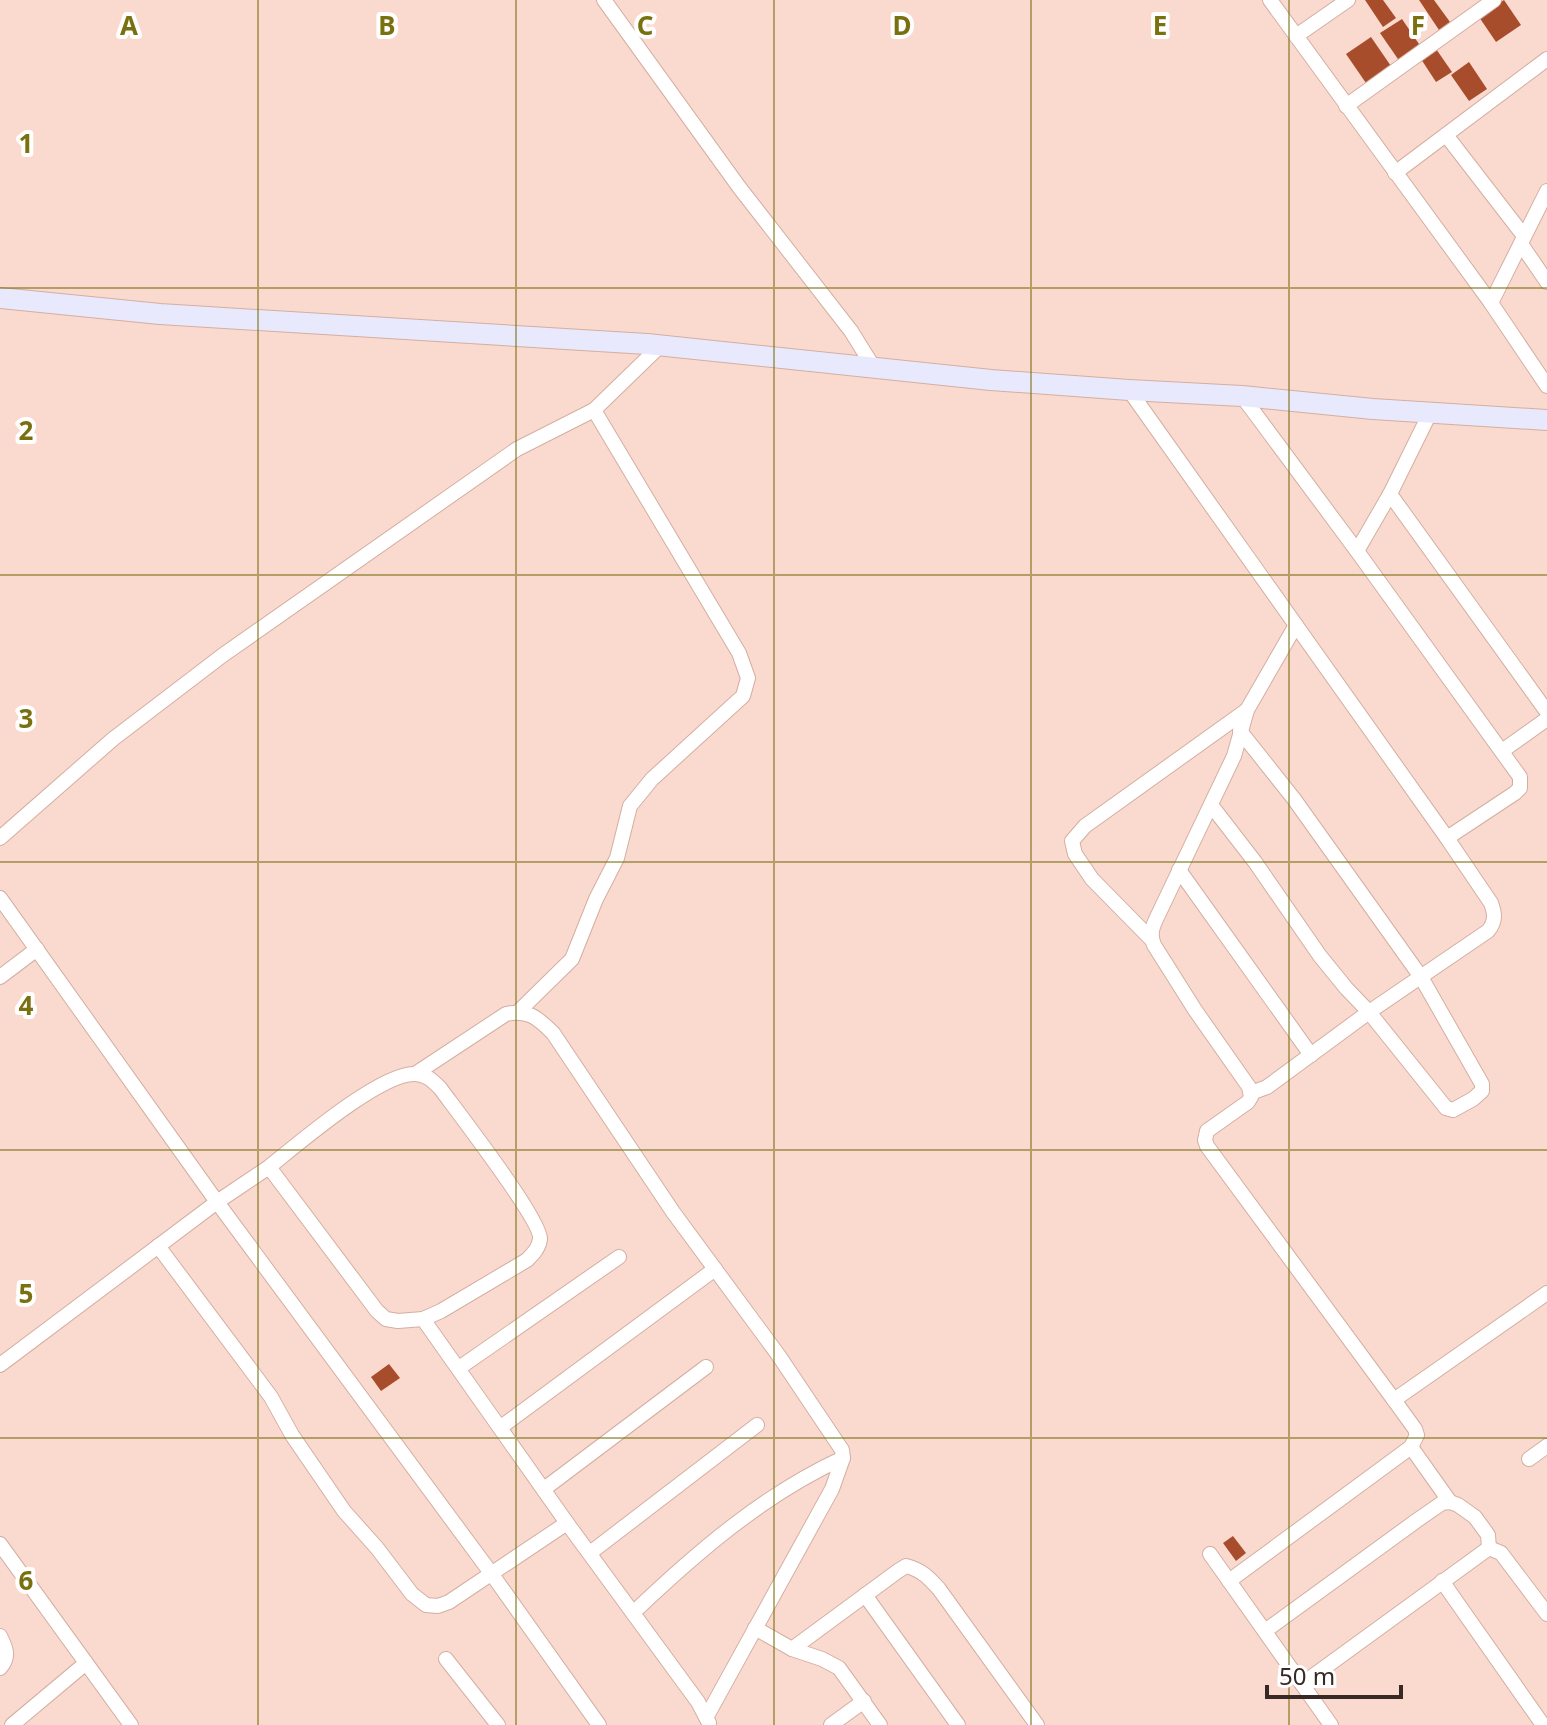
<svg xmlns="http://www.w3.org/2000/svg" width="1547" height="1725" viewBox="0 0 1547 1725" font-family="'Noto Sans',sans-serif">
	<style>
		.building { fill: #a74d2b }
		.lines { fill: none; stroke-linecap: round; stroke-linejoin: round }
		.street-casing { stroke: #d4aea1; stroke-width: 16 }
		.secondary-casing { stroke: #d4aea1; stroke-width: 22 }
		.street { stroke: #fff; stroke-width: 14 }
		.secondary { stroke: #e9e9fd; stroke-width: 20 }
		.grid { fill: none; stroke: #797010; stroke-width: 2; stroke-opacity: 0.55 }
		.grid-label { font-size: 26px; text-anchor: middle; font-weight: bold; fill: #797010; stroke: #fff; stroke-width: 8; stroke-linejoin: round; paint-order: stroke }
	</style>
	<rect width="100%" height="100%" fill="#fadacf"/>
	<g class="building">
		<path d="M1365 0H1383L1396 18 1383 27Z"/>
		<path d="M1419 0H1434L1450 22 1439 30Z"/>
		<path d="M1504 0 1521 25 1496 42 1479 17Z"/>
		<path d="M1402 19 1421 47 1400 62 1380 33Z"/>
		<path d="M1371 37 1393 69 1368 86 1346 54Z"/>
		<path d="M1434 46 1452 72 1436 82 1419 56Z"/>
		<path d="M1469 62 1487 89 1469 101 1451 75Z"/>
		<path d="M389 1364 400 1378 381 1391 371 1377Z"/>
		<path d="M1233 1536 1246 1553 1236 1561 1223 1543Z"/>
	</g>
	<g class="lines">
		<defs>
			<g id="street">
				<path d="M604 0 739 187 851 331 874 368"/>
				<path d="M1270 0 1491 303 1547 386"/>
				<path d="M1296 36 1348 0"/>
				<path d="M1346 106 1494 0"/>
				<path d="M1446 135 1524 236"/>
				<path d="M1395 173 1547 59"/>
				<path d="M1521 244 1547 282"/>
				<path d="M1491 303 1547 191"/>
				<path d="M1129 390 1447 838 1491 903C1495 914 1496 921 1488 931L1369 1012 1267 1087 1251 1093"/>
				<path d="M1242 396 1357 551 1520 777V788L1515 793 1447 838"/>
				<path d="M1390 494 1547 712"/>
				<path d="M1357 551 1390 494 1430 413"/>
				<path d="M1502 751 1547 719"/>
				<path d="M1211 805 1255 862 1320 956 1346 988 1369 1012 1446 1108 1453 1110 1473 1099 1482 1091V1084L1421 977 1294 799 1240 731"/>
				<path d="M0 838 113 739 223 655 517 449 594 410"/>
				<path d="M1179 870 1311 1055"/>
				<path d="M0 898 217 1202 491 1573 599 1725"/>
				<path d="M1151 939 1092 879 1075 854 1072 841 1085 826 1247 710"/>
				<path d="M0 977 37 949"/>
				<path d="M518 1012 572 959 596 899 617 858 630 806 652 779 743 696 748 678 739 653 594 410 660 346"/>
				<path d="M415 1074 506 1014C528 1009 538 1018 553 1033L673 1212 779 1356 842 1450 843 1458 832 1489 707 1716"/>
				<path d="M158 1246 271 1397 292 1435 344 1511 377 1548 412 1594 426 1605 438 1606 449 1602 567 1523"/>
				<path d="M423 1319 567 1523 698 1702 709 1723"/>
				<path d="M0 1365 217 1202 269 1167 377 1311 386 1319 398 1321 423 1319 441 1311 527 1260C533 1254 539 1248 540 1239 542 1221 456 1110 440 1088 432 1080 426 1074 414 1074 379 1074 298 1144 269 1167"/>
				<path d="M459 1368 619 1257"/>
				<path d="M1394 1400 1547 1293"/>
				<path d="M501 1427 715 1269"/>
				<path d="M1411 1447 1450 1502"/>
				<path d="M1529 1459 1547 1446"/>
				<path d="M544 1489 706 1367"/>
				<path d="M0 1544 131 1725"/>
				<path d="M590 1553 757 1425"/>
				<path d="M1210 1554 1331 1725"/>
				<path d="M1229 1581 1411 1447 1417 1435 1415 1429 1394 1400 1207 1146 1205 1140 1207 1131 1248 1102 1251 1097 1249 1087 1195 1010 1154 945C1149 933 1153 925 1159 913L1234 756 1247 710 1296 625"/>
				<path d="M1442 1581 1543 1725"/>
				<path d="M865 1595 958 1725"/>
				<path d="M633 1613C696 1553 764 1494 843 1458"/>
				<path d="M755 1628 792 1649 822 1659 839 1668 880 1725"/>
				<path d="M1265 1631 1416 1521 1442 1503 1450 1502 1458 1505 1475 1517 1488 1535 1489 1548"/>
				<path d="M0 1636C6 1648 10 1657 0 1668"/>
				<path d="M792 1649 898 1571 906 1566C922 1570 929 1578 939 1589L1037 1725"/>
				<path d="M446 1659 498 1725"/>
				<path d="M1302 1684 1489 1548 1501 1553 1547 1614"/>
				<path d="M12 1725 86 1663"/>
				<path d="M831 1725 864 1701"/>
			</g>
			<path id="secondary" d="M0 298 160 314 647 344 991 380 1129 390 1242 396 1373 409 1547 420"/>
		</defs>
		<use href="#street" class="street-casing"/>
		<use href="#secondary" class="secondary-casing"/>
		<use href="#street" class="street"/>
		<use href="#secondary" class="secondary"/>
	</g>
	<path class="grid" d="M258 0V1725M516 0V1725M774 0V1725M1031 0V1725M1289 0V1725M0 288H1547M0 575H1547M0 862H1547M0 1150H1547M0 1438H1547"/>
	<g class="grid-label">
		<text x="129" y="35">A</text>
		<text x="387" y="35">B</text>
		<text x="645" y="35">C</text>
		<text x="902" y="35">D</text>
		<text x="1160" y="35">E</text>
		<text x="1418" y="35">F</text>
		<text x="26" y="153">1</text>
		<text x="26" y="440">2</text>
		<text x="26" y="728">3</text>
		<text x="26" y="1015">4</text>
		<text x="26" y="1303">5</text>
		<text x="26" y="1590">6</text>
	</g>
	<path d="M1267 1685v12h134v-12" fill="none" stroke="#382924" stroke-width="4"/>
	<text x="1279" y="1685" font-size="24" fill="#382924" stroke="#ffffff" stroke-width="6" paint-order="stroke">50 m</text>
</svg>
